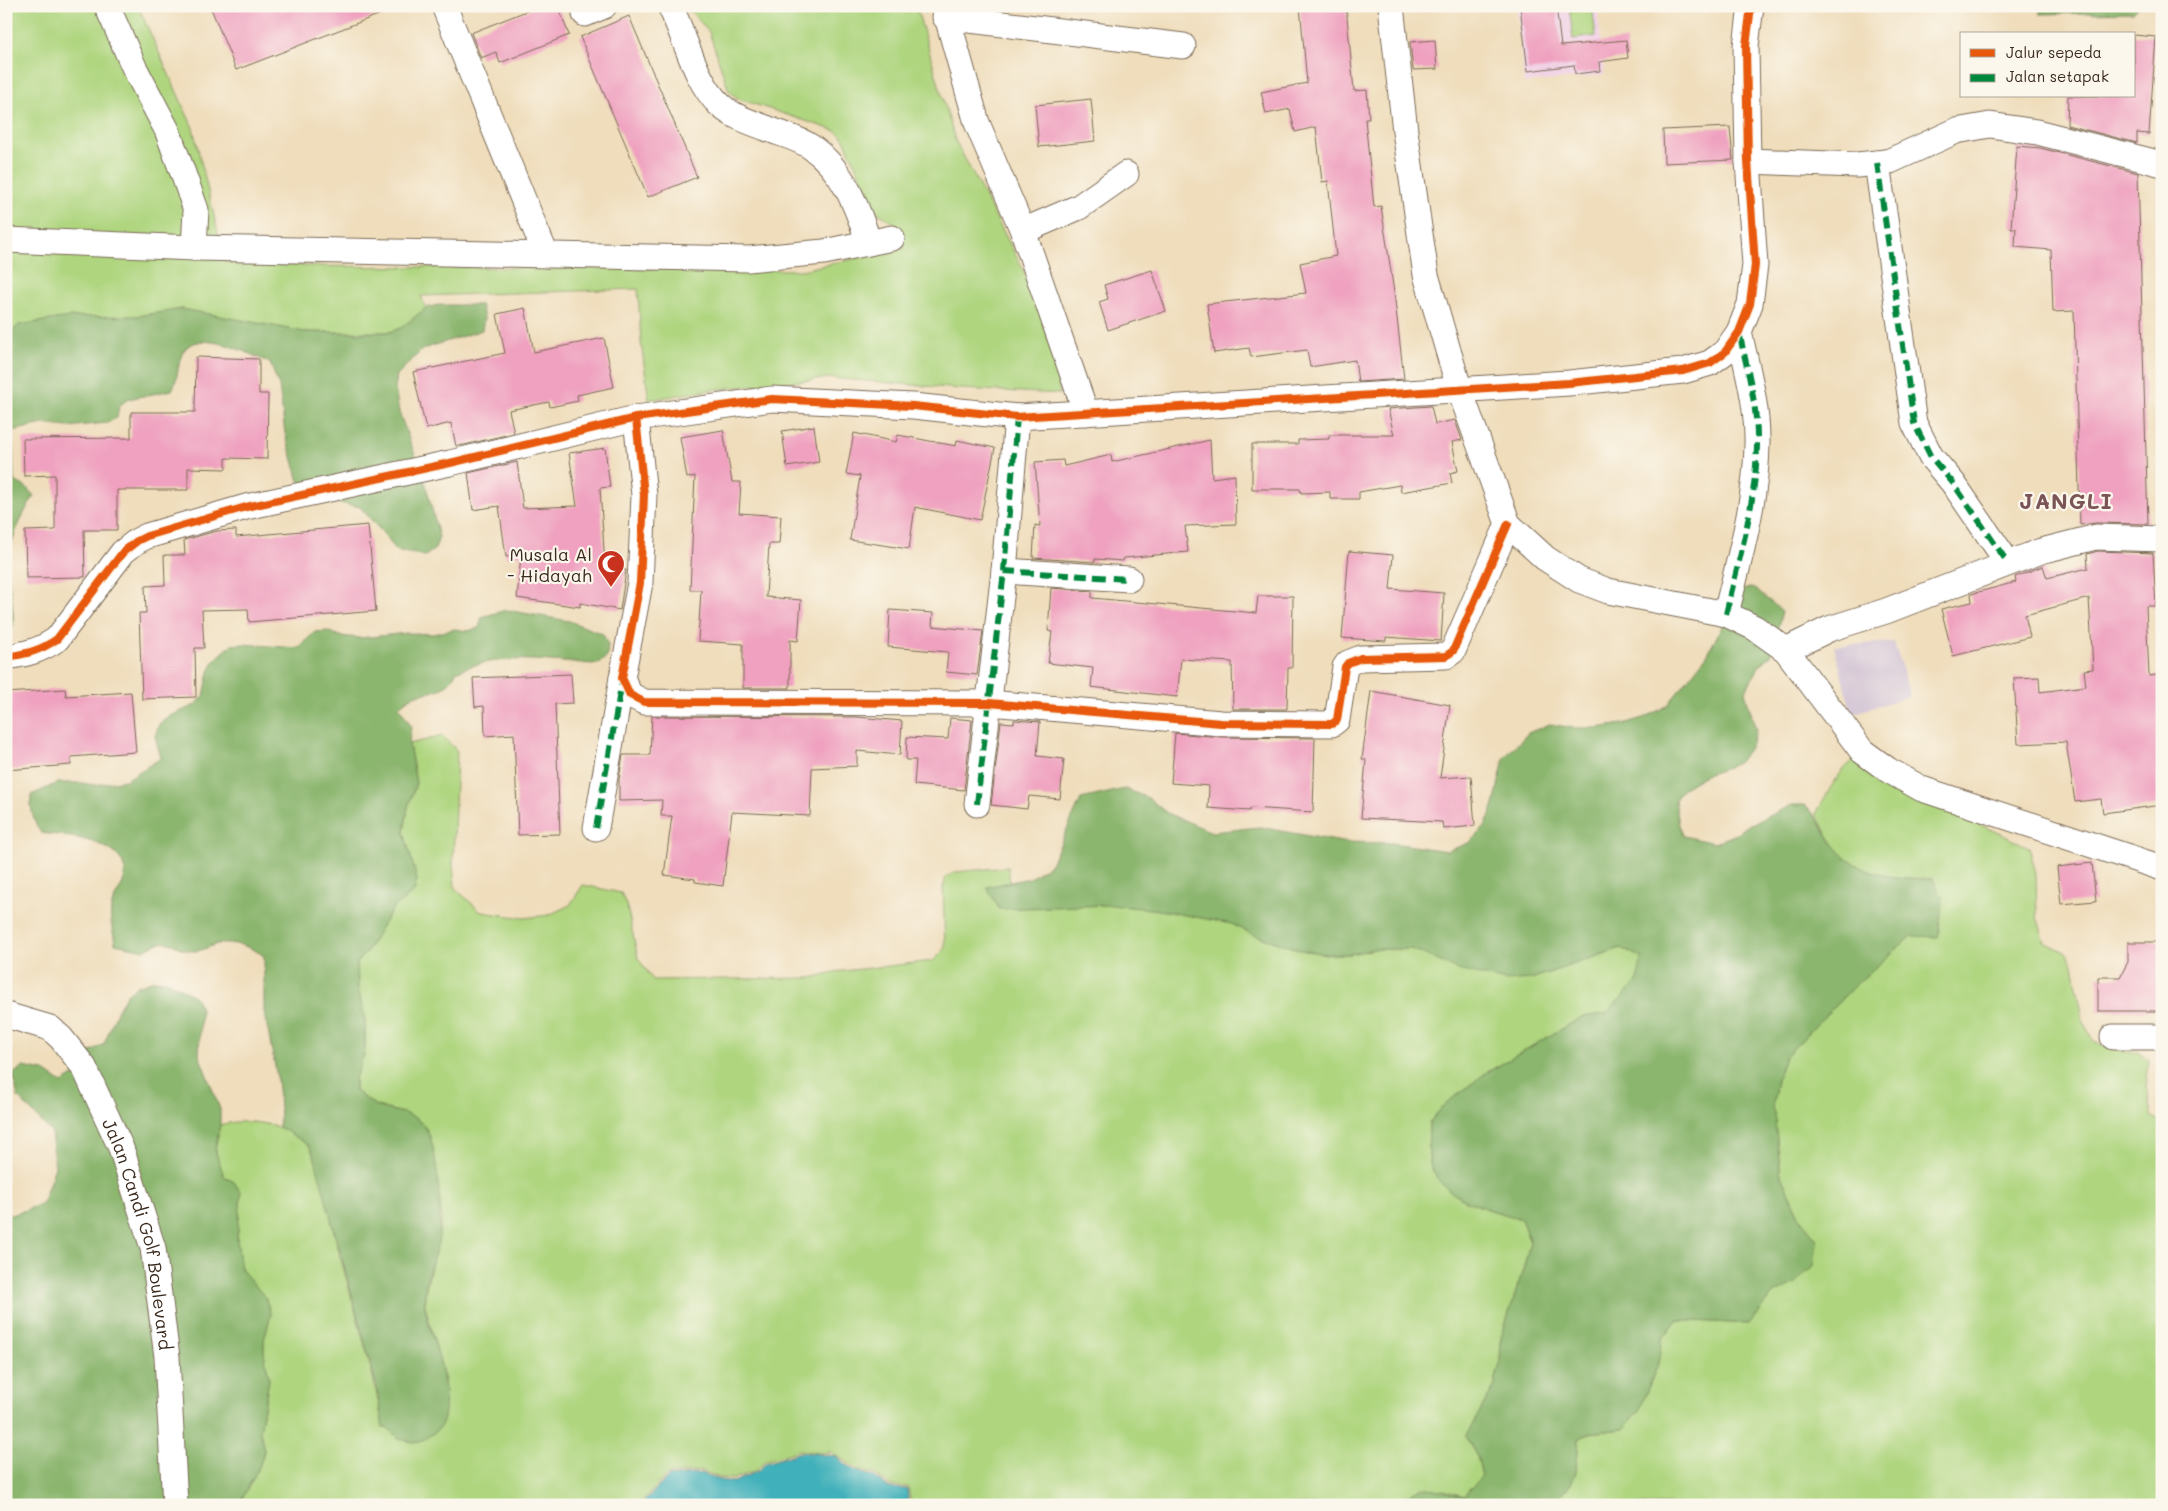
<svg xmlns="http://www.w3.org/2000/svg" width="2168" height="1511" viewBox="0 0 2168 1511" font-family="Mali,sans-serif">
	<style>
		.built { fill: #f0d0e5 }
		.industrial { fill: #cebed2 }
		.green { fill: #afd57f; stroke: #75804e }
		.forest { fill: #8bb66e; stroke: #637046 }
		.water { fill: #40b0ba; stroke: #3e6d6c }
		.building { fill: #efa1bf }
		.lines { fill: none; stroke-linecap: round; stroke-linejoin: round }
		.minor-casing { stroke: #7a6955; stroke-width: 27 }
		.minor { stroke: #fff; stroke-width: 25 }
		.quiet { stroke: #00873e; stroke-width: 6; stroke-dasharray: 12 6; stroke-linecap: butt }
		.cycleway-casing { stroke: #fbf7ec; stroke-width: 11 }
		.cycleway { stroke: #e8590c; stroke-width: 8 }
		.labels { text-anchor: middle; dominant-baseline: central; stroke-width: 4.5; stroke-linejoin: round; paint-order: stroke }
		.poi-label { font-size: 18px; fill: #3b2a1e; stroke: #fbf7ec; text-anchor: end }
		.street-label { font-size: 18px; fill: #3b2a1e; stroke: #fbf7ec }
		.district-label { font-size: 22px; font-weight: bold; letter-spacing: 1px; fill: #7a5456; stroke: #fbf7ec }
	</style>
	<rect width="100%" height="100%" fill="#fbf7ec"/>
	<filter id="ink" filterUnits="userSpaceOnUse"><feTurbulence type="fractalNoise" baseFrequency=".02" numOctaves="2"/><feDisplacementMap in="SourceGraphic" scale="10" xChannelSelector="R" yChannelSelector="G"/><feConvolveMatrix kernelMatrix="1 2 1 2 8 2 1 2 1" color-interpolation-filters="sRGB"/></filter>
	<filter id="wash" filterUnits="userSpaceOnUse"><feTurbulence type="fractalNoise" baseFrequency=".0096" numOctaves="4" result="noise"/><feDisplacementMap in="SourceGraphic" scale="20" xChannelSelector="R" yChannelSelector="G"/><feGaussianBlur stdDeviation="1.12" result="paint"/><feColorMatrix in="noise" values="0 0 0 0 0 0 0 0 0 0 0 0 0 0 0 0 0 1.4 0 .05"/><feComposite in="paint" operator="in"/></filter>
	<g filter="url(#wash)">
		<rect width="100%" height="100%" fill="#efddbb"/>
		<path class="built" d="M1517 6H1597L1604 75 1524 83Z"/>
		<path class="industrial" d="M1894 642 1910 696 1852 714 1834 646Z"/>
		<g class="green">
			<path d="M6 6H138L193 128 225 262 305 266 802 270 904 248 902 235 896 224 875 211 844 139 836 131 739 99 729 91 709 32 686 6H778L802 11 916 6 955 140 1022 267 1036 298 1055 363 1060 394 961 389 831 378 710 390 649 400 641 342 638 289 421 296 426 308 401 328 390 332H305L182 309 137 316 70 317 19 325 10 333 6 331Z"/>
			<path d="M1569 6H1592L1596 36 1573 39Z"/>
			<path d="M443 736 457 751 453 864 455 888 481 912 524 918 549 915 570 905 583 885 621 893 627 907 638 958 653 980 811 978 834 972 933 961 945 949 943 888 946 877 956 872 1008 867 1010 882 987 887 1183 913 1232 924 1254 935 1301 950 1326 954H1350L1374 949H1412L1436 958 1531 979 1621 948 1643 957 1637 982 1605 1014 1582 1017 1486 1073 1445 1104 1429 1123C1429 1137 1426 1160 1434 1173 1451 1203 1491 1209 1521 1219L1530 1242 1524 1267 1501 1338 1500 1363 1494 1387 1466 1436 1477 1456 1482 1476 1464 1496 1442 1490 1406 1495 1397 1505H907L910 1499 908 1487 890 1486 874 1474 857 1469 831 1452 819 1453 800 1450 765 1461 757 1470 734 1479 720 1478 702 1471 667 1475 645 1499 637 1505H242L243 1497 260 1465 264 1451 260 1431 269 1379 264 1353V1340L271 1314 265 1297 245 1275 239 1263 237 1239 241 1193 234 1182 224 1176 218 1163 215 1144 220 1125C245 1117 290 1124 309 1145 322 1159 328 1209 333 1228 349 1295 372 1359 383 1427H387L445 1381 425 1305V1293L442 1218 431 1142C420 1110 404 1116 378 1106 370 1103 362 1096 355 1091V1079L365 1051V1020L358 988 357 962 366 953 393 908 414 892 417 880 404 832 408 807 416 783 409 744Z"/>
			<path d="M1861 756 1959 818 1983 826 2029 847 2036 873 2037 917 2045 942 2067 953 2073 964 2083 1019 2093 1042 2127 1052H2139L2149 1060 2146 1088 2151 1116 2162 1122V1505H1549C1578 1483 1576 1472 1579 1439L1589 1433 1624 1429 1657 1364 1662 1339 1677 1320 1749 1324 1773 1294 1795 1283 1817 1240 1801 1220 1781 1176 1773 1104 1777 1079 1785 1057 1854 986 1911 936 1933 879C1906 878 1873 879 1849 862 1834 851 1825 830 1816 814 1826 795 1841 765 1861 756Z"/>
		</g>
		<g class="forest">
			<path d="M2040 6H2139L2133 12 2040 14Z"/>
			<path d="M438 305H481L484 318 482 330 423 349 397 375 395 388 399 412 426 485 439 537 435 549 425 556 395 550 389 540 360 507 335 502 299 481 285 433 279 386 270 363C252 355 197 326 183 352 177 364 179 377 172 390L128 399 119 406 117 418 106 423 67 427 43 424 12 431 14 481 26 487 34 496C22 515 9 541 8 564 7 585 15 606 13 626L6 634V346L10 333 19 325 70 317 137 316 182 309 305 332 364 333 390 332 401 328 426 308Z"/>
			<path d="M1752 587 1782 611 1771 656 1761 663 1745 692 1756 730 1753 742 1739 762 1728 768 1705 775 1682 789 1675 800 1679 825 1684 836 1714 843 1737 834 1747 826 1792 805H1805C1818 816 1822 829 1832 842 1858 878 1893 878 1933 879L1943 897 1938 937 1911 936 1854 986 1785 1057 1777 1079 1773 1104 1781 1176 1801 1220 1817 1240 1814 1265 1795 1283 1773 1294 1749 1324 1677 1320 1662 1339 1658 1364 1639 1411 1624 1429 1589 1433 1579 1439C1576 1472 1578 1483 1549 1505H1397C1424 1477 1433 1491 1464 1496L1482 1476 1477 1456 1466 1436 1494 1387 1500 1363 1501 1338 1524 1267 1530 1242 1521 1219C1491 1209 1451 1203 1434 1173 1426 1160 1429 1137 1429 1123L1445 1104 1486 1073 1582 1017 1605 1014 1637 982 1642 957 1620 948 1531 979 1506 981 1458 970 1412 949H1374L1350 954H1326L1301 950 1254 935 1232 924 1159 910 1111 905 999 909 987 887 1030 878 1051 864 1081 799 1125 789 1148 798 1167 813 1212 832 1260 827 1342 842 1392 843 1447 851 1469 843 1485 827 1494 805 1504 758 1528 733 1550 724 1573 728H1597L1623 724 1646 717 1667 706 1707 655 1741 591Z"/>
			<path d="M506 610 569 621 603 634 608 645 607 657 598 664C552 663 499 651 456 672 442 702 418 684 399 707L411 726 409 744 416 783 408 807 404 832 417 880 414 892 393 908 366 953 357 962 358 988 365 1020V1051L355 1079V1091C362 1096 369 1102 377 1106 396 1114 413 1109 427 1130 438 1149 443 1222 438 1243 433 1262 422 1285 425 1306 432 1344 451 1378 444 1418 442 1430 427 1438 417 1443L399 1439 387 1427H383L376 1384 314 1156 309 1145 279 1127 280 1107 276 1071 264 1011V956C251 946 233 941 217 944 210 946 202 951 195 951 170 950 174 933 144 950L115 944C114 933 109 920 111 909 112 897 125 886 125 873 124 840 66 836 41 833 33 820 30 810 31 795L58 783H82L94 785 126 780 161 758 155 736 159 724 170 716 195 705 204 696 209 672 214 661 231 645 242 644 298 648 315 632 327 631 339 636 360 638 407 633 433 634 455 629 467 631 479 628 482 617Z"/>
			<path d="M154 980 166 981 177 986 195 997 201 1009 199 1055 220 1109V1125L215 1150 224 1176 234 1182 241 1193 237 1239 241 1269 265 1297 271 1314 264 1340V1353L269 1379 260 1431 264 1451 260 1465 243 1497 242 1505H6V1213L12 1215 42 1204 55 1167 51 1132 18 1097 13 1074 23 1067 44 1071 62 1083 87 1068 88 1053 104 1044 118 1009 127 994 137 986Z"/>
		</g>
		<path class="water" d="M801 1452 836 1456 845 1464 856 1471 873 1476 889 1488 907 1489 908 1498 905 1505H641L668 1477 702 1473 720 1480 734 1482 758 1471 766 1463Z"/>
		<g id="blocks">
			<g class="building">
				<path d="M210 6H395L396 8 236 70Z"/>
				<path d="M539 6H558L569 35 500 63 496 52 481 58 471 33Z"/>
				<path d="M1300 6H1346L1354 91 1367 90 1369 119H1365L1374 207 1381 206 1394 292 1404 379 1358 382 1355 360 1310 367 1307 350 1251 357 1249 348 1214 353 1207 304 1306 293 1300 263 1336 256 1328 181 1322 182 1316 127 1295 132 1290 109 1266 114 1261 92 1307 83Z"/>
				<path d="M1520 6H1556L1561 46 1626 40 1628 58 1599 62 1600 71 1575 74 1574 65 1528 71Z"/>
				<path d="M629 16 697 177 648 197 580 37Z"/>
				<path d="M2134 35 2156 37 2149 134 2137 133V143L2067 125 2068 96H2134Z"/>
				<path d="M1435 40 1437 69 1413 70 1410 42Z"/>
				<path d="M1091 99 1095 141 1039 147 1035 105Z"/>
				<path d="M1730 127 1733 160 1664 163 1663 130Z"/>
				<path d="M2017 146 2040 148 2138 173 2148 524 2096 523 2080 525 2074 311 2053 312 2051 250 2015 247 2016 228H2011Z"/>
				<path d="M1152 270 1166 311 1108 330 1099 302 1108 299 1104 285Z"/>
				<path d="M525 308 534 352 604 338 614 387 577 395 578 401 550 407 549 402 509 410 514 433 464 445 456 446 451 423 426 429 413 372 505 353 497 314Z"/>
				<path d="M196 357 259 359V394H268L267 459 226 458V469L188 468V490H117V530H84L85 577 26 578 25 531 55 530V475L24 476 23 439 131 438V412H195Z"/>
				<path d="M1431 406 1435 424 1455 420 1462 440 1452 442 1458 471 1450 473 1452 483 1401 492 1400 485 1359 492V499H1330V492L1301 493 1300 489H1252V444H1298V440L1329 439V435H1394L1388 409Z"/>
				<path d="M814 426 819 462 787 467 782 431Z"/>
				<path d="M723 430 732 482H741L739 513 781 516 779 544H769L766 597 801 600 798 641 790 640V688H743V644L698 641 701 590H690L695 476 687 478 680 437Z"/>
				<path d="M854 433 896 442 898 435 956 446 957 440 995 448 980 520 915 507 909 549 850 540 860 476 846 474Z"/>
				<path d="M1210 440 1212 478 1235 475 1236 524 1185 526 1188 552 1124 558 1123 561 1095 559V562L1033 558 1035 525 1040 526 1035 462 1063 460 1064 466 1111 455 1112 462Z"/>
				<path d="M605 448 610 487 600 488 605 566 626 570 620 610 580 603V607L517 598 521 555 506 557 499 506 473 510 468 473 517 462 523 508 577 506 569 453Z"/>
				<path d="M368 525 376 611 249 622 248 609 202 610 204 648H195L196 697 142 699 139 613H146L145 586 165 585 164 555H185L184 540 217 531 236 530V537Z"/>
				<path d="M1349 551 1393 555 1390 589 1444 593 1441 641 1386 637V641L1342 638Z"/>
				<path d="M2098 551 2153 553 2156 606H2146L2149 676 2162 674V805L2103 813 2101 799 2075 802 2066 742 2018 744 2014 678 2039 677 2040 692 2086 686 2084 670 2093 669 2089 598 2025 615 2030 637 1953 656 1941 609 1972 602 1971 594 2016 582 2015 577 2043 566 2047 578 2088 568 2087 554Z"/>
				<path d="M1051 588 1092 591V598L1256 613 1258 596H1293L1292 668H1288L1287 709H1233L1232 662 1181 659 1177 697 1091 687 1093 668 1048 663 1052 632 1048 631Z"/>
				<path d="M890 610 933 613 932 626 983 631 977 675 946 672 948 652 888 647Z"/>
				<path d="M571 674 573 703 555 704 560 834 518 835 514 734 485 736 484 706 475 707 473 678Z"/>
				<path d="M65 689 66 696 131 692 136 752 71 757V765L6 770V693Z"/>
				<path d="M1371 691 1450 705 1440 778 1471 776 1475 826 1443 829 1442 822 1361 818 1366 760 1362 759Z"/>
				<path d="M652 716 857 717 902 721 900 755 857 751V766L812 768 810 816 732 812 723 886 695 882V879L664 875 672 816H661L662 800 619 801V779L623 755H650Z"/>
				<path d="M950 718 972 720 964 790 914 785 916 760H906L907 737 948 739Z"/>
				<path d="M1014 720 1040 722 1037 756 1064 759 1060 799 1029 796 1027 809 991 805 1001 722 1014 723Z"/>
				<path d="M1175 733 1221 737 1315 738 1313 812 1250 808V811L1208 808 1209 786 1171 783Z"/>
				<path d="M2092 863 2096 901 2061 904 2057 867Z"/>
				<path d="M2128 942H2162V1011H2098V977H2120L2128 962Z"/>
			</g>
		</g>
	</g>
	<g filter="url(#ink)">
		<use href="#blocks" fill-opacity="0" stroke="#7a6955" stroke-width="1"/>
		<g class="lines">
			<defs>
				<g id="minor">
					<path d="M107 6 134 67 167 130 184 176 196 210 194 248"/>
					<path d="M444 6 546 255"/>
					<path d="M670 6C685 36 695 81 719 104 731 116 750 122 766 128 780 134 798 138 811 147 844 170 857 207 869 243"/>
					<path d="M944 6 977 123 1023 231 1086 413"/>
					<path d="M1391 6 1405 131 1426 275 1459 388 1508 524 1545 558 1579 580 1608 591 1726 614 1755 628 1786 650 1862 751 1888 770 1922 789 2162 868"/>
					<path d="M585 14 604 6"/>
					<path d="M945 17 1183 46"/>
					<path d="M1748 161 1857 165 1877 163 1890 161 1956 131 1990 125 2037 132 2162 164"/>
					<path d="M1877 163 1914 423 1931 457 1953 483 2008 563"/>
					<path d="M1023 231 1079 207 1126 174"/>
					<path d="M6 240 194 248 748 259 824 252 892 238"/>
					<path d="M636 418 644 495 640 583 622 678 630 695 644 702 989 703 1221 723 1332 724 1337 720 1345 667 1348 663 1361 658 1446 656 1453 651 1508 524"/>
					<path d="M1004 571 1129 579"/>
					<path d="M1726 614C1739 559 1756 503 1757 445 1758 407 1747 368 1739 332"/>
					<path d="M1786 650 1829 629 1886 611 2041 551 2096 537 2162 539"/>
					<path d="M6 657C26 654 40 651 57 639L123 552 137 541 147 536 246 507 450 463 636 418 772 399 913 406 1017 417 1569 383 1683 371 1710 363 1725 352 1739 332 1750 304 1755 265 1748 161 1746 46 1751 6"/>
					<path d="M977 804 1004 571 1017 417"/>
					<path d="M596 828 622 678"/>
					<path id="s1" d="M6 1015 50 1028 61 1038 84 1067 121 1148 153 1248 167 1357 175 1505"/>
					<path d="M2113 1037H2162"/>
				</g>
			</defs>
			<use href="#minor" class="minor-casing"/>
			<use href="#minor" class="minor"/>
			<g class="quiet">
				<path d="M1877 163 1914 423 1931 457 1953 483 2008 563"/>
				<path d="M1004 571 1129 579"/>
				<path d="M1726 614C1739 559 1756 503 1757 445 1758 407 1747 368 1739 332"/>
				<path d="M977 804 1004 571 1017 417"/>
				<path d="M596 828 622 681"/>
			</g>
			<defs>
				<g id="cycleway">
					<path d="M636 418 644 495 640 583 622 678 630 695 644 702 989 703 1221 723 1332 724 1337 720 1345 667 1348 663 1361 658 1446 656 1453 651 1508 524"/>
					<path d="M6 657C26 654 40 651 57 639L123 552 137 541 147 536 246 507 450 463 636 418 772 399 913 406 1017 417 1569 383 1683 371 1710 363 1725 352 1739 332 1750 304 1755 265 1748 161 1746 46 1751 6"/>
				</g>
			</defs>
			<use href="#cycleway" class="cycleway-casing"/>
			<use href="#cycleway" class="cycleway"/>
		</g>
	</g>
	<defs>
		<symbol id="mosque-pin" viewBox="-11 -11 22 30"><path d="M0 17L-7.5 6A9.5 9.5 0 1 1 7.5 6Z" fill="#c8321e" stroke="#fbf7ec"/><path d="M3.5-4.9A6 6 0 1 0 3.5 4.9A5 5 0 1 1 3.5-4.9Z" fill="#fff"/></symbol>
	</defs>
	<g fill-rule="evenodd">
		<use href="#mosque-pin" x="595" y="548" width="32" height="43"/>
	</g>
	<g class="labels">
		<g class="poi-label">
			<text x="592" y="554">Musala Al<tspan x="592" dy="21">- Hidayah</tspan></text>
		</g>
		<g class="street-label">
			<text stroke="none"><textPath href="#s1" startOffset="275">Jalan Candi Golf Boulevard</textPath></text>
		</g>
		<g class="district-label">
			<text x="2066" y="500">JANGLI</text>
		</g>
	</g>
	<rect width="2168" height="1511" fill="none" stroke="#fbf7ec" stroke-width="25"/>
	<rect x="1960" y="32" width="175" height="65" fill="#fbf7ec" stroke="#aea59a"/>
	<rect x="1970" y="49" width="25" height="8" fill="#e8590c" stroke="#aea59a"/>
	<text x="2006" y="58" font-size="15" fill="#3b2a1e">Jalur sepeda</text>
	<rect x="1970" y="74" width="25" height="8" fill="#00873e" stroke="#aea59a"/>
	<text x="2006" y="82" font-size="15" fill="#3b2a1e">Jalan setapak</text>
</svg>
